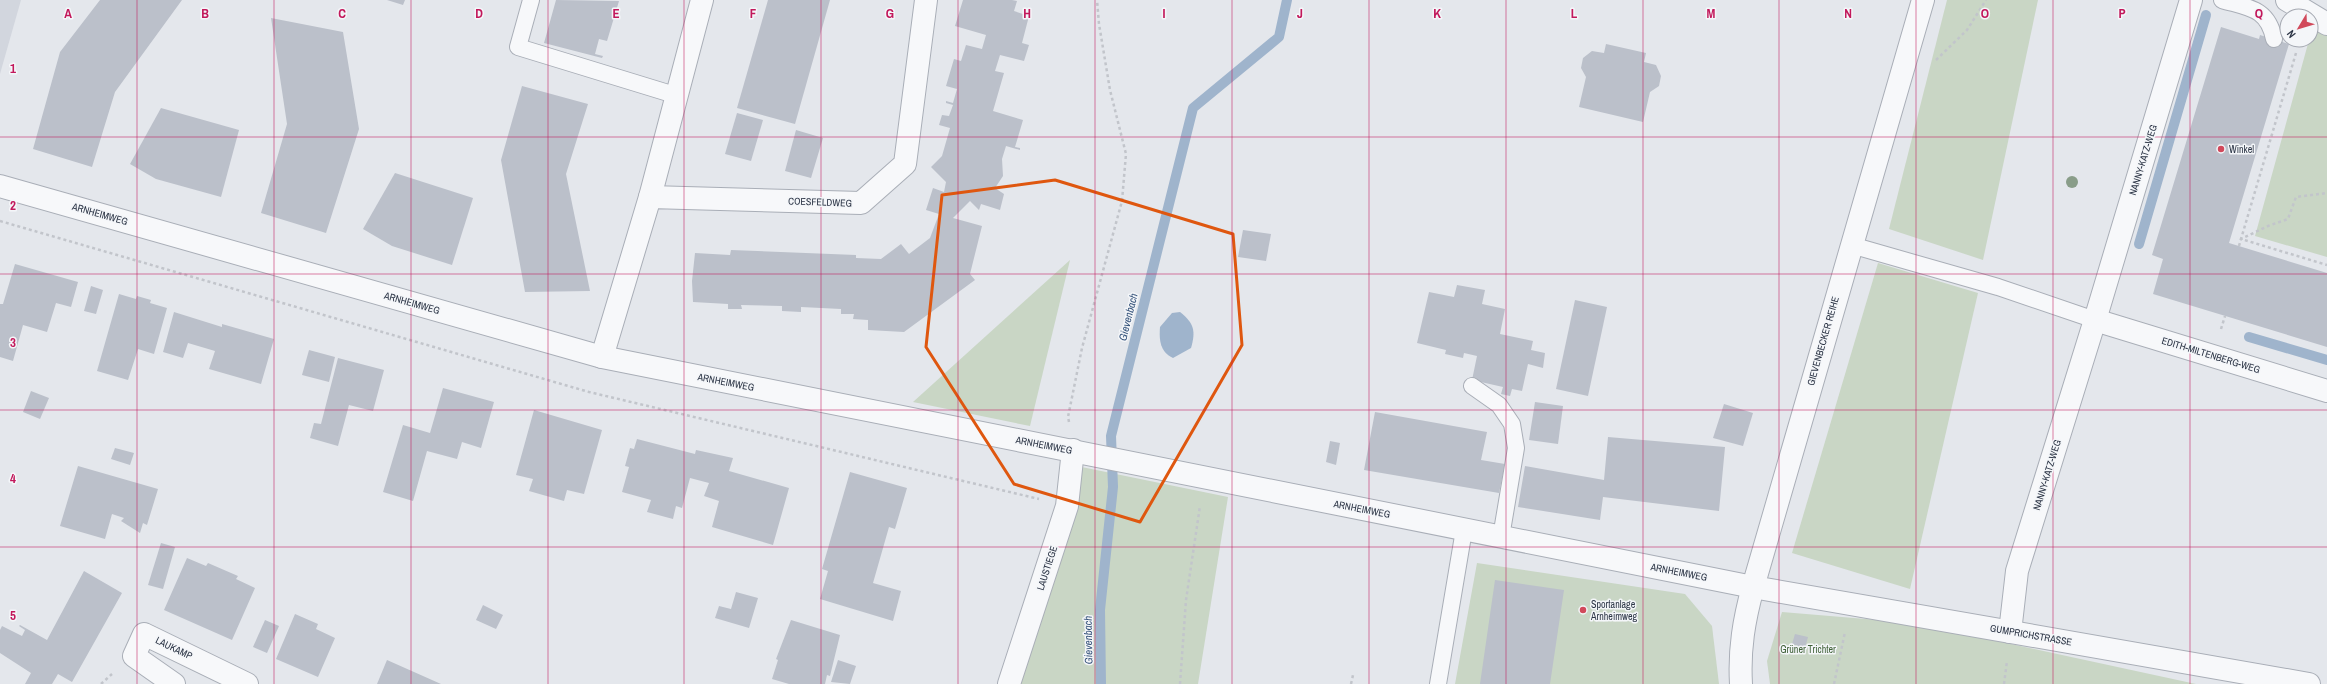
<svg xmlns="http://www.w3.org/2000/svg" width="2327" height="684" viewBox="0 0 2327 684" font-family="'Archivo Narrow',sans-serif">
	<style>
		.built { fill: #d2d6de }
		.green { fill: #c9d6c5 }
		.water { fill: #9fb4cc }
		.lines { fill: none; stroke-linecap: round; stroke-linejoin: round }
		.stream { stroke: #9fb4cc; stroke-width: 10 }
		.building { fill: #bbc0ca }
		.lane-casing { stroke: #a9aeb7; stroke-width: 18 }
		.street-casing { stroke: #a9aeb7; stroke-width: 24 }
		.path { stroke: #c2c5cb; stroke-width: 2.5; stroke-dasharray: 3 3; stroke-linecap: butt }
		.lane { stroke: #f7f8fa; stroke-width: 16 }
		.street { stroke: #f7f8fa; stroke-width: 22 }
		.tree { fill: #899d89 }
		.marked { fill: none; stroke: #df570f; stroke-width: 3; stroke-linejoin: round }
		.grid { fill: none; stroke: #c2185b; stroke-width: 1; stroke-opacity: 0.55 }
		.poi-dot { fill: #d1495b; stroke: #f4f6f9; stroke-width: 1.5 }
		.labels { text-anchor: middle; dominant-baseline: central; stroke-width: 3; stroke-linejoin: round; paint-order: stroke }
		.poi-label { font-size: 10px; fill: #2b3445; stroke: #f4f6f9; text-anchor: start }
		.street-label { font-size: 10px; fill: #2b3445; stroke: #f4f6f9 }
		.park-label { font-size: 10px; fill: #3f6138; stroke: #f4f6f9 }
		.water-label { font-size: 11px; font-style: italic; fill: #34527a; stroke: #f4f6f9 }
		.grid-label { font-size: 13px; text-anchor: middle; font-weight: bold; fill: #c2185b; stroke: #f4f6f9; stroke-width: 3; stroke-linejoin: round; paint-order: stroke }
	</style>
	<rect width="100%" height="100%" fill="#e4e7ec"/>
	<path class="built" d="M0 0H21L0 74Z"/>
	<g class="green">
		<path d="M1947 0H2038L1983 260 1889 229Z"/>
		<path d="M2313 25 2327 33V257L2255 236 2309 40H2311Z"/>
		<path d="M1070 260 1030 426 913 402Z"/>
		<path d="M1878 263 1978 293 1910 589 1792 553Z"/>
		<path d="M1067 464 1228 497 1198 684H1013Z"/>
		<path d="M1477 563 1685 594 1712 626 1719 684H1455Z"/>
		<path d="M1782 612 1914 623 2196 684H1770L1767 661Z"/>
	</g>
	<path class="water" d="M1180 312C1194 323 1196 331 1191 348L1173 358C1160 352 1159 340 1160 327L1172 313Z"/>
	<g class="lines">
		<g class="stream">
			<path d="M2139 244 2206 15"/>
			<path d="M2249 337 2327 360"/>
			<path d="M1101 684 1100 610 1113 487 1111 436 1193 108 1279 37 1287 0"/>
		</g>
	</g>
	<g class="building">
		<path d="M100 0H182L115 92 92 167 33 149 60 52Z"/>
		<path d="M387 0H405L403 5Z"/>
		<path d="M556 0 619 1 607 41 599 39 595 54 603 56 602 58 544 43Z"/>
		<path d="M768 0H830L795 124 737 108Z"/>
		<path d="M963 0H1012L1017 1 1014 11 1029 16 1022 43 1029 45 1024 61 1000 55 995 71 1004 73 993 111 1023 120 1015 147 1020 148V150L1006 146 1002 159 1003 176 995 188 1004 194 1000 210 981 204 979 210 970 201 953 218 982 226 970 274 975 280 904 332 868 330V320L853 319 854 314H841V309L801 307V312L782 311V306L741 305 742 309H728V304L693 302 692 281 695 253 730 255 731 250 856 255V258L881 259 901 244 909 254 930 238 939 214 926 210 933 188 944 192 946 182 931 167 942 156 950 128 939 125 942 115 949 116 953 105 946 103V101L953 103 957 89 946 86 954 59 961 61 966 45 982 49 986 35 955 26Z"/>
		<path d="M271 18 343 32 359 129 326 233 261 213 287 124Z"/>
		<path d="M2221 27 2259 39 2260 35 2289 44 2229 243 2327 273V347L2153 294 2163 259 2152 255Z"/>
		<path d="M1606 44 1646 53 1644 62 1656 65 1661 76 1659 86 1650 92 1643 122 1579 107 1586 77 1581 68 1583 58 1592 51 1604 53Z"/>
		<path d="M522 86 588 104 566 174 590 291 525 292 501 160Z"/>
		<path d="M161 108 239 130 221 197 156 179 130 164Z"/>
		<path d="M737 113 763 120 751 161 725 154Z"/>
		<path d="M796 130 823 138 811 178 785 171Z"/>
		<path d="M395 173 473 198 452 265 392 246 363 229Z"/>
		<path d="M1243 230 1271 234 1266 261 1238 257Z"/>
		<path d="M15 264 78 282 71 307 56 303 47 332 23 325 13 361 0 357V304H3Z"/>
		<path d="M1457 285 1485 290 1482 304 1505 309 1500 334 1533 341 1531 350 1545 353 1543 368 1528 364 1522 391 1512 389 1510 396 1501 394 1503 387 1472 380 1477 356 1464 353 1463 358 1445 354 1446 350 1417 343 1429 292 1454 297Z"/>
		<path d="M91 286 103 290 96 314 84 311Z"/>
		<path d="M119 294 136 299 137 296 151 300 150 303 167 308 154 354 138 349 128 380 97 371Z"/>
		<path d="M1575 300 1607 307 1588 396 1556 389Z"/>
		<path d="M174 312 222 327V324L274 339 261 384 209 369 215 351 188 343 183 358 163 352Z"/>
		<path d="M309 350 335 357 329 382 302 375Z"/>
		<path d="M338 358 384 370 373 411 349 405 338 446 310 438 314 423 321 424Z"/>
		<path d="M443 388 494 402 481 448 462 442 457 459 427 451 413 501 383 492 403 425 430 433Z"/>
		<path d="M31 391 49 398 40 419 23 412Z"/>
		<path d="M1535 402 1563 406 1558 444 1529 440Z"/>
		<path d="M1724 404 1753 413 1743 446 1713 438Z"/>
		<path d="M534 410 602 430 584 494 567 490 564 501 529 491 533 479 516 475Z"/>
		<path d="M1375 412 1487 432 1481 460 1505 464 1499 493 1364 470Z"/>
		<path d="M1608 437 1725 447 1719 511 1603 497 1600 520 1518 507 1525 466 1604 480Z"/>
		<path d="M637 439 695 454 696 450 733 458 729 471 789 488 773 545 712 527 719 501 704 496 709 483 690 478 682 508 676 506 673 519 647 512 651 500 622 492 629 467 625 466 630 448 634 449Z"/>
		<path d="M1330 441 1340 443 1336 465 1326 462Z"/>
		<path d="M115 448 134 453 130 465 111 459Z"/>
		<path d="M78 466 158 489 147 525 143 523 140 533 121 521 124 518 112 514 105 539 60 526Z"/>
		<path d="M850 472 907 488 895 529 889 527 873 583 901 591 893 621 820 599 828 571 822 569Z"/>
		<path d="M161 543 175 547 163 589 148 585Z"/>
		<path d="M187 558 206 566 208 563 238 576 236 579 255 588 232 640 164 610Z"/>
		<path d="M84 571 122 593 72 682 58 674 52 684H25L31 673 0 653V630L2 626 22 636 25 630 19 626 20 625 47 640Z"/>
		<path d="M1495 580 1564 590 1550 684H1480Z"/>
		<path d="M736 592 758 598 749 628 715 618 719 606 731 609Z"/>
		<path d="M483 605 503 615 496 629 476 620Z"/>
		<path d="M295 614 318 624 316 629 335 638 318 677 276 659Z"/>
		<path d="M265 620 279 626 267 653 253 647Z"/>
		<path d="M791 620 840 635 830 676 827 675 825 684H789L772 679 778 660 776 659Z"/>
		<path d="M1795 634 1808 637 1805 648 1792 644Z"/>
		<path d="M387 660 441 684H377Z"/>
		<path d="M838 660 856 666 850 684 831 682Z"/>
	</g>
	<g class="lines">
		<defs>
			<g id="lane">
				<path d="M531 0 518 47 678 96"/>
				<path d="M2222 0C2249 8 2268 8 2274 39"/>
				<path d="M1851 245 1998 287 2095 320"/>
				<path d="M1472 386 1499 405 1512 424 1516 448 1501 537"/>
				<path d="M1438 684 1464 530"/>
			</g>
			<g id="street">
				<path d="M2287 0 2327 24"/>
				<path d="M0 186 602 357 1753 587 2309 684"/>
				<path d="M650 197 702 0"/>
				<path d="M2095 320 2327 391"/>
				<path d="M602 357 650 197 861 203 905 164 926 0"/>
				<path d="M2010 632 2017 571 2095 320 2191 0"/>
				<path d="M174 684 134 656 144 634 247 684"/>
				<path d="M1009 684 1067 506 1073 450"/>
				<path d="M1741 684C1739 649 1744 620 1753 587L1923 0"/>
			</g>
		</defs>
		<use href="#lane" class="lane-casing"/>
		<use href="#street" class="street-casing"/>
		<g class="path">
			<path d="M2296 53 2241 239 2327 265"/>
			<path d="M1936 60 1967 30 1986 0"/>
			<path d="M0 221 589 392 1039 499"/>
			<path d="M2239 246 2241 239 2268 226 2288 219 2296 197 2327 193"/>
			<path d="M2221 329 2225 316"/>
			<path d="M1069 422 1068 417 1082 348 1122 201 1126 154 1110 90 1099 24 1097 0"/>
			<path d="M101 684 112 674"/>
			<path d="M1180 684 1186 600 1200 506"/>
			<path d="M1351 684 1353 675"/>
			<path d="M1834 684 1845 632"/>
			<path d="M2004 684 2007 661"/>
		</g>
		<use href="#lane" class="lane"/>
		<use href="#street" class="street"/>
	</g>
	<circle class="tree" cx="2072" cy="182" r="6"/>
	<path class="marked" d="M1055 180 1233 234 1242 345 1140 522 1014 484 926 347 942 195Z"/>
	<path class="grid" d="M137 0V684M274 0V684M411 0V684M548 0V684M684 0V684M821 0V684M958 0V684M1095 0V684M1232 0V684M1369 0V684M1506 0V684M1643 0V684M1779 0V684M1916 0V684M2053 0V684M2190 0V684M0 137H2327M0 274H2327M0 410H2327M0 547H2327"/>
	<g class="poi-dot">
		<circle cx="2221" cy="149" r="4"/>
		<circle cx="1583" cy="610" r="4"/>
	</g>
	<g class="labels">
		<g class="poi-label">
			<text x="2229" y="149">Winkel</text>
			<text x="1591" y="604">Sportanlage<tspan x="1591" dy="12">Arnheimweg</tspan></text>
		</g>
		<g class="street-label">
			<text transform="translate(2143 160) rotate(-73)">NANNY-KATZ-WEG</text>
			<text transform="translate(820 202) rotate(2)">COESFELDWEG</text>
			<text transform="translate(100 214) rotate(16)">ARNHEIMWEG</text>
			<text transform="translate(412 303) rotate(16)">ARNHEIMWEG</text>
			<text transform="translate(1823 341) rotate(-74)">GIEVENBECKER REIHE</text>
			<text transform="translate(2211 355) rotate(17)">EDITH-MILTENBERG-WEG</text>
			<text transform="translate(726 382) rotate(11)">ARNHEIMWEG</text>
			<text transform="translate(1044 445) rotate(11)">ARNHEIMWEG</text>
			<text transform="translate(2047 475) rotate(-73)">NANNY-KATZ-WEG</text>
			<text transform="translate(1362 509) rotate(11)">ARNHEIMWEG</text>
			<text transform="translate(1047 568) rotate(-72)">LAUSTIEGE</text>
			<text transform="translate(1679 572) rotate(11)">ARNHEIMWEG</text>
			<text transform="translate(2031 635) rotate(10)">GUMPRICHSTRASSE</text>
			<text transform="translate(174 648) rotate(26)">LAUKAMP</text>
		</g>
		<g class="park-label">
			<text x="1808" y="649">Grüner Trichter</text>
		</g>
		<g class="water-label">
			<text transform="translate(1128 317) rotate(-76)">Gievenbach</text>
			<text transform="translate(1088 640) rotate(-91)">Gievenbach</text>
		</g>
	</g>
	<g class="grid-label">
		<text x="68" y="18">A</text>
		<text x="205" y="18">B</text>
		<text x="342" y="18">C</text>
		<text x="479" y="18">D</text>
		<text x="616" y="18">E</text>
		<text x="753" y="18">F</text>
		<text x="890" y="18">G</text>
		<text x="1027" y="18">H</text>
		<text x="1164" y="18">I</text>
		<text x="1300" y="18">J</text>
		<text x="1437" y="18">K</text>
		<text x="1574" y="18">L</text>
		<text x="1711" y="18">M</text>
		<text x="1848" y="18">N</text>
		<text x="1985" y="18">O</text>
		<text x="2122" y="18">P</text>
		<text x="2259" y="18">Q</text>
		<text x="13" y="73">1</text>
		<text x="13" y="210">2</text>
		<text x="13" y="347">3</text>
		<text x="13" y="483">4</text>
		<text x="13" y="620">5</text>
	</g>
	<g transform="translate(2299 28) rotate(232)"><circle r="19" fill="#f4f6f9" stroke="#a4a8b1"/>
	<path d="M0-3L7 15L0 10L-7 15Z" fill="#d1495b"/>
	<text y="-6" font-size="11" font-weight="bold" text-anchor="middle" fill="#2b3445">N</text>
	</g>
</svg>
